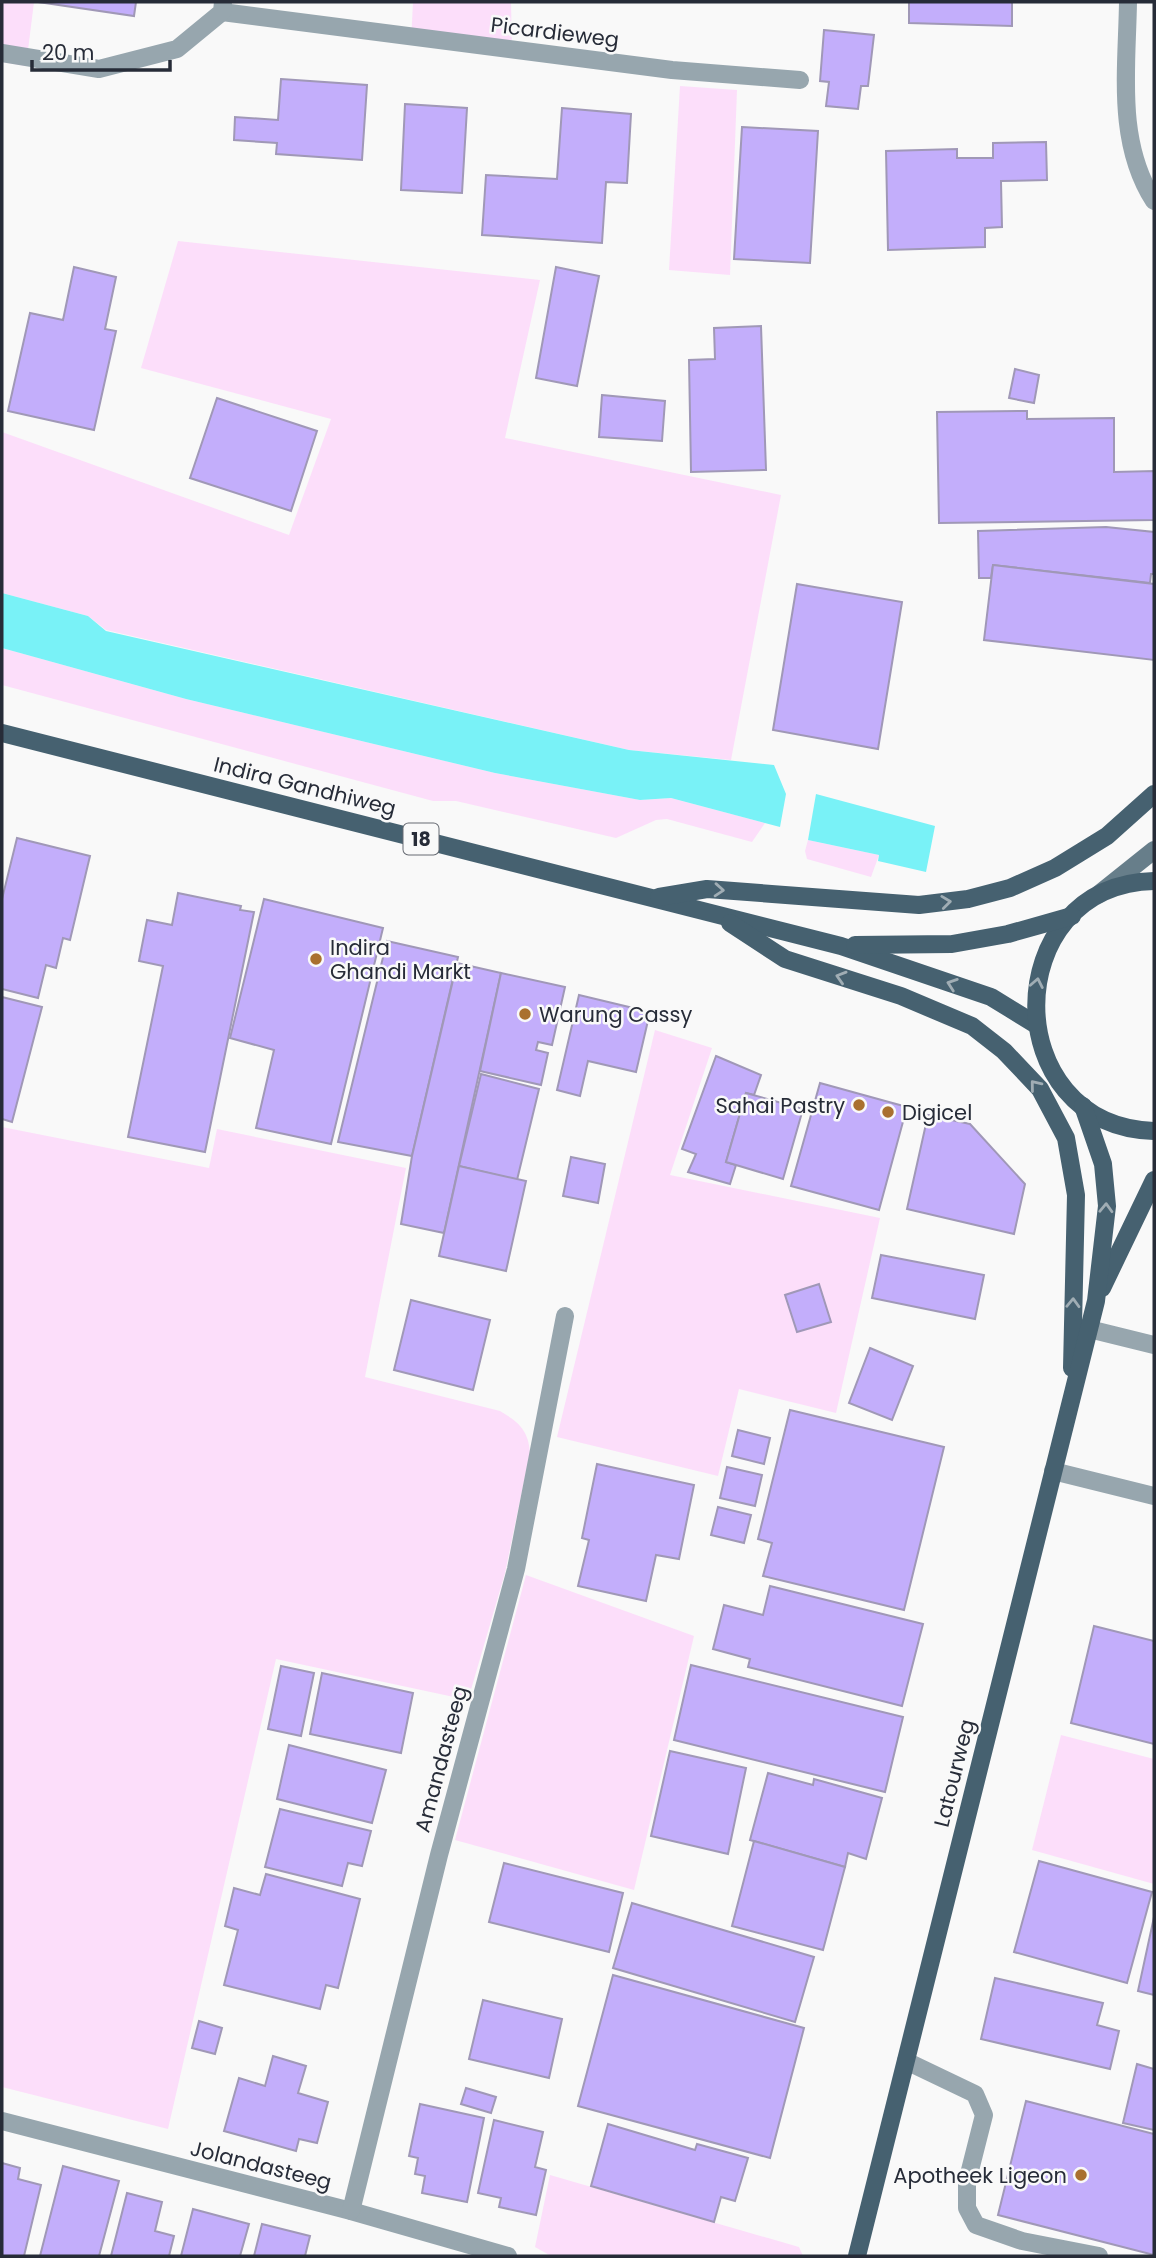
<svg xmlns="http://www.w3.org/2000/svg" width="1156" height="2258" viewBox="0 0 1156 2258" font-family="Poppins,sans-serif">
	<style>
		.green { fill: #fcdefa }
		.water { fill: #79f2f7 }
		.building { fill: #c3aefb; stroke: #a098b7; stroke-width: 2 }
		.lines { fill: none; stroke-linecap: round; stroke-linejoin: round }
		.lane { stroke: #97a6ae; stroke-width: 18 }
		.street { stroke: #97a6ae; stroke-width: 18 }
		.secondary { stroke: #677e8a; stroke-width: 18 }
		.primary { stroke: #466170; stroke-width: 18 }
		.oneway { stroke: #a0adb4 }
		.poi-dot { fill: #a9702f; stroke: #f9f9f9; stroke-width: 2.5 }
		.labels { text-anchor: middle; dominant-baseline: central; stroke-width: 5; stroke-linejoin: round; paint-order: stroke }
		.shield { fill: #f9f9f9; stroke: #666a72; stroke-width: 2 }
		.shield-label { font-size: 19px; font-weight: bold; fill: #272c38 }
		.street-label { font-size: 21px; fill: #272c38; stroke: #f9f9f9 }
		.poi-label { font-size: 21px; fill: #272c38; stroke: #f9f9f9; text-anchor: start }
	</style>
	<rect width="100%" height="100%" fill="#f9f9f9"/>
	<g class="green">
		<path d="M2 2H34L26 66 2 62Z"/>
		<path d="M413 2H511L512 49 411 42Z"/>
		<path d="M680 86 737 90 730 275 669 270Z"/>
		<path d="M178 241 540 280 505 438 781 495 731 760 629 750 106 630 88 616 2 593V432L289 535 331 419 141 368Z"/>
		<path d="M2 648 186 699 495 773 640 800 671 798 765 823 752 842 667 819 656 820 616 838 456 801H433L2 685Z"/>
		<path d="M808 840 879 855 871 877 807 859 805 851Z"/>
		<path d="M655 1030 712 1048 670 1175 880 1218 836 1413 739 1389 718 1476 557 1437Z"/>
		<path d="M2 1127 209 1168 217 1129 406 1168 365 1377 500 1411C519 1422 528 1430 530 1452L505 1573 468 1700 276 1659 168 2129 2 2087Z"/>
		<path d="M526 1575 694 1636 634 1890 455 1840Z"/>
		<path d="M1061 1735 1154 1759V1884L1032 1850Z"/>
		<path d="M550 2175 799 2247 803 2256H551L535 2247Z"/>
	</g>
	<g class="water">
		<path d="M2 593 88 616 106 631 629 750 774 765 786 794 780 827 671 798 640 800 495 773 186 699 2 648Z"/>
		<path d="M816 794 935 826 926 872 878 861 879 855 808 840Z"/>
	</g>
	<g class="building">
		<path d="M38 2H136L134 16Z"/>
		<path d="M909 2H1012V26L909 23Z"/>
		<path d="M824 30 874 35 868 86H861L858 109 826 106 829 82 820 81Z"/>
		<path d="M281 79 367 85 362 160 276 154 277 143 234 140 235 117 278 120Z"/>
		<path d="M405 104 467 108 462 193 401 190Z"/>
		<path d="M562 108 631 114 627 183 606 182 602 243 482 235 486 175 557 179Z"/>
		<path d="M742 127 818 131 810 263 734 259Z"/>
		<path d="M1046 142 1047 180 1001 181 1002 227 985 228V247L888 250 886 151 957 149V158H993V143Z"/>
		<path d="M74 267 116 277 105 329 116 331 94 430 8 411 30 313 63 320Z"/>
		<path d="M556 267 599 276 577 386 536 378Z"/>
		<path d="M761 326 766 470 691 472 689 360 715 359 714 328Z"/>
		<path d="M1015 369 1039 375 1034 403 1009 398Z"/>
		<path d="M602 395 665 401 662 441 599 437Z"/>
		<path d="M217 398 317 431 291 511 190 478Z"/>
		<path d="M1027 411V419L1114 418V472L1154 471V520L939 523 937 412Z"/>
		<path d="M1106 527 1154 532V574H1151L1150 583 993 565 991 578H979L978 531Z"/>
		<path d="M993 565 1154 584V660L984 640Z"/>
		<path d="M797 584 902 602 878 749 773 730Z"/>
		<path d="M17 838 90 856 70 940 63 938 56 968 46 965 38 998 2 989V899Z"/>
		<path d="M178 893 241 906 240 910 254 912 205 1152 128 1137 163 966 139 961 147 920 172 925Z"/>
		<path d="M264 899 383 928 331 1144 256 1128 274 1050 230 1038Z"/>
		<path d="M387 941 458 957 412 1156 338 1142Z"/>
		<path d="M457 963 501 973 444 1233 401 1224 412 1156Z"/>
		<path d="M501 973 565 987 552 1045 538 1042 536 1050 548 1053 541 1085 480 1071Z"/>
		<path d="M579 995 650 1012 636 1072 588 1061 580 1096 557 1090Z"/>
		<path d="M2 997 42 1007 12 1122 2 1119Z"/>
		<path d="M716 1056 761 1075 754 1095 746 1093 726 1162 736 1165 730 1184 688 1172 696 1154 682 1149Z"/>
		<path d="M481 1074 539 1089 517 1180 459 1166Z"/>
		<path d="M820 1083 907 1107 879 1210 791 1186Z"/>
		<path d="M746 1093 803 1109 783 1179 726 1162Z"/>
		<path d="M928 1115 970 1124 1025 1184 1014 1234 907 1209Z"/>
		<path d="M571 1157 605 1164 598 1203 563 1196Z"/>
		<path d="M459 1166 526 1181 506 1271 439 1256Z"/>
		<path d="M881 1255 984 1275 975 1319 872 1298Z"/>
		<path d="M819 1284 831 1322 797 1332 785 1295Z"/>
		<path d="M411 1300 490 1320 473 1390 394 1370Z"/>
		<path d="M870 1348 913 1366 892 1420 849 1403Z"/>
		<path d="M790 1410 944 1447 904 1610 763 1576 772 1543 758 1539Z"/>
		<path d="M738 1430 770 1438 764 1464 732 1456Z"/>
		<path d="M597 1464 694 1485 679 1559 656 1555 646 1601 578 1586 589 1540 582 1538Z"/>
		<path d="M727 1467 762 1475 755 1506 720 1498Z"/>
		<path d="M718 1507 751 1515 744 1543 711 1535Z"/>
		<path d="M770 1586 923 1624 902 1706 748 1667 750 1659 713 1649 724 1605 763 1615Z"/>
		<path d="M1094 1626 1154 1641V1744L1071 1723Z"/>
		<path d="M691 1665 903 1717 885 1792 674 1740Z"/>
		<path d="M281 1666 314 1673 301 1736 268 1729Z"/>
		<path d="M322 1673 413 1693 401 1753 310 1734Z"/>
		<path d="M289 1745 386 1770 372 1823 277 1799Z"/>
		<path d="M670 1751 746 1768 728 1854 651 1836Z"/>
		<path d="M768 1773 813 1785 814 1779 882 1798 866 1859 848 1853 845 1867 750 1840Z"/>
		<path d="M280 1809 371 1831 362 1866 348 1863 342 1886 265 1867Z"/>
		<path d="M754 1841 845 1867 823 1950 732 1926Z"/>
		<path d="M1039 1861 1152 1892 1127 1983 1014 1952Z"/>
		<path d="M504 1863 623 1893 609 1952 489 1922Z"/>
		<path d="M266 1874 360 1899 338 1988 326 1985 320 2009 224 1985 238 1930 225 1926 234 1888 260 1895Z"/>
		<path d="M632 1903 814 1957 795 2022 613 1968Z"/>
		<path d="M1154 1917V1995L1138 1991Z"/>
		<path d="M613 1975 804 2028 770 2158 578 2106Z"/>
		<path d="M995 1978 1103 2003 1097 2025 1119 2031 1110 2069 981 2039Z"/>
		<path d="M483 2000 562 2019 549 2078 469 2059Z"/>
		<path d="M199 2021 222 2028 215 2054 192 2048Z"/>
		<path d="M273 2056 306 2066 298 2093 328 2102 317 2143 299 2139 296 2151 224 2131 239 2078 265 2086Z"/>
		<path d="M1137 2064 1154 2069V2130L1123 2123Z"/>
		<path d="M466 2088 496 2097 491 2113 461 2104Z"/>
		<path d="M1026 2101 1154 2134V2255L998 2215Z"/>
		<path d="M420 2104 484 2118 467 2202 422 2193 425 2176 415 2174 418 2158 409 2156Z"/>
		<path d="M494 2120 543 2132 535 2167 546 2170 536 2215 499 2207 501 2198 478 2193Z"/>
		<path d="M608 2124 695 2150 697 2144 748 2158 735 2201 721 2197 714 2222 591 2186Z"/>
		<path d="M2 2163 20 2168 18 2179 41 2185 24 2256H2Z"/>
		<path d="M63 2166 119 2181 99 2256H40Z"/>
		<path d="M127 2193 162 2202 155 2231 174 2236 169 2256H111Z"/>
		<path d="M193 2209 249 2224 240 2256H181Z"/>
		<path d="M262 2224 310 2236 305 2256H254Z"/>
	</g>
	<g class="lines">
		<g class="lane">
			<path d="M1089 1329 1154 1345"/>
			<path d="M1053 1471 1154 1496"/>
			<path d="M906 2061 975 2094 984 2115 967 2182V2208L976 2225 1022 2241 1099 2256"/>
		</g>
		<g class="street">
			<path d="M1128 2C1127 69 1116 142 1154 201"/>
			<path d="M222 12 672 70 800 80"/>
			<path d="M2 53 99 69 177 49 222 12 223 2"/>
			<path d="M2 2121 351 2211 508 2256"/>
			<path d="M351 2211 439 1855 516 1569 565 1316"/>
		</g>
		<path class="secondary" d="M1099 894 1154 850"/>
		<g class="primary">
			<path d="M2 733 841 946 991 997 1035 1024"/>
			<path d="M1154 881C997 885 997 1126 1154 1131"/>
			<path d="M659 897 707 889 919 905 968 899 1010 888 1055 868 1107 836 1154 794"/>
			<path d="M730 923 785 959 901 996 972 1026 1004 1051 1040 1089 1066 1138 1076 1195 1072 1368"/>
			<path d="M855 945 952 944 1008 934 1072 916"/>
			<path d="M1102 1288 1154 1180"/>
			<path d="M857 2256 1096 1301 1107 1206 1103 1164 1083 1106"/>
		</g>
	</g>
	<defs><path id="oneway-chevron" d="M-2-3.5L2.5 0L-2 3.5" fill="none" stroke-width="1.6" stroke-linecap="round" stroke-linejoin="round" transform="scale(1.75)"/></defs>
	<g class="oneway">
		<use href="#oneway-chevron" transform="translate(719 890) rotate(4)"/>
		<use href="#oneway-chevron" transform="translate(946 902) rotate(-7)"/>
		<use href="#oneway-chevron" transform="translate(841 977) rotate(-163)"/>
		<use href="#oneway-chevron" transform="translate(1037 983) rotate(-79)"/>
		<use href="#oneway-chevron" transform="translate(952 984) rotate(-161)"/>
		<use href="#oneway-chevron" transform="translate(1035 1085) rotate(-129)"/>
		<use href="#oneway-chevron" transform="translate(1106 1208) rotate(-88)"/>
		<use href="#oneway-chevron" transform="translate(1073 1303) rotate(-88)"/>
	</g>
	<g class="poi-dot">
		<circle cx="316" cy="959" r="7"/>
		<circle cx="525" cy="1014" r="7"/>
		<circle cx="859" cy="1105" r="7"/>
		<circle cx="888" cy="1112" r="7"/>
		<circle cx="1081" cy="2175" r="7"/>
	</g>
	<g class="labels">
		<rect class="shield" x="403.5" y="823.5" width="35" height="31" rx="5"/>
		<g class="shield-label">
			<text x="421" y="839">18</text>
		</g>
		<g class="street-label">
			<text transform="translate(555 32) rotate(7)">Picardieweg</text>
			<text transform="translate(305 786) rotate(14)">Indira Gandhiweg</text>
			<text transform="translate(441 1759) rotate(-75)">Amandasteeg</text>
			<text transform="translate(954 1773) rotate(-76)">Latourweg</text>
			<text transform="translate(261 2165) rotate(14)">Jolandasteeg</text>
		</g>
		<g class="poi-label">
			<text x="330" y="947">Indira<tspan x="330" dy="24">Ghandi Markt</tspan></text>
			<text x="539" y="1014">Warung Cassy</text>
			<text x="845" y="1105" text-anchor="end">Sahai Pastry</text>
			<text x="902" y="1112">Digicel</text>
			<text x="1067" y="2175" text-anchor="end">Apotheek Ligeon</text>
		</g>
	</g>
	<rect width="1156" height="2258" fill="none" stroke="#272c38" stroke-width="7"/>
	<path d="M32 60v10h138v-10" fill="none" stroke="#272c38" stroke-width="3.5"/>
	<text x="42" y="60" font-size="21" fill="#272c38" stroke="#f9f9f9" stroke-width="5" paint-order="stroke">20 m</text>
</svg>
